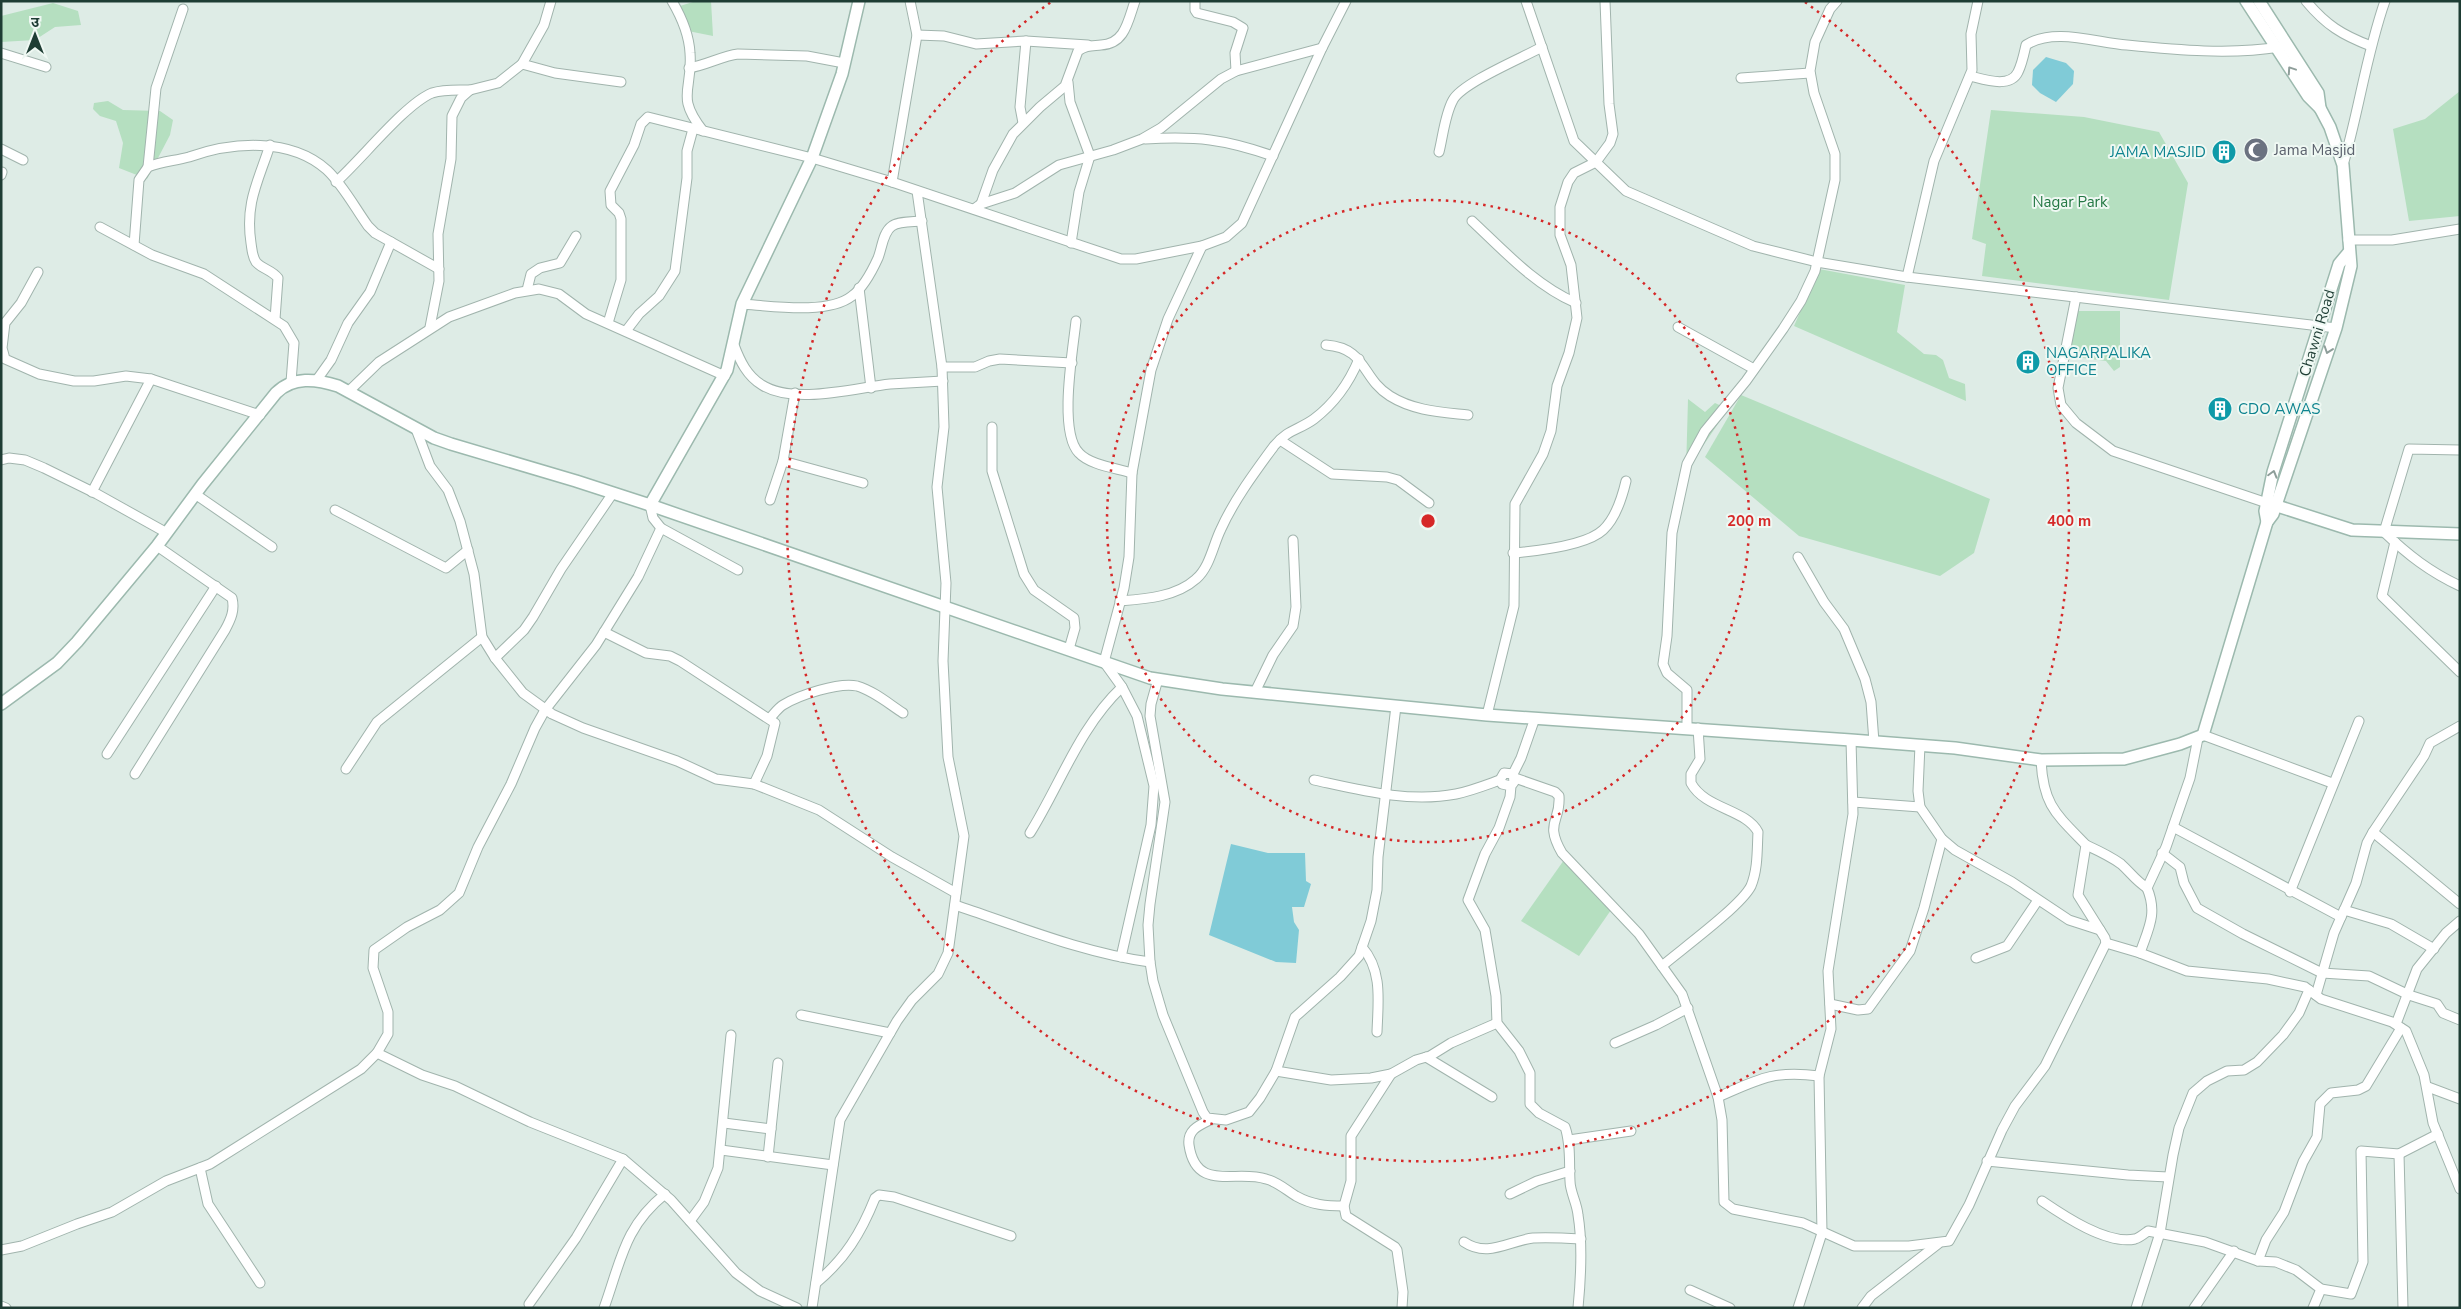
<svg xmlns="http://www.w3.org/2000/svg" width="2461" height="1309" viewBox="0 0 2461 1309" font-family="'Nunito Sans','Noto Sans Devanagari',sans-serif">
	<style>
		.green { fill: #b5dfc0 }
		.water { fill: #80cbd7 }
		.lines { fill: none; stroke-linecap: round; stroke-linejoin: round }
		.street-casing { stroke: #a1b4ad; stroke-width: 11 }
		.secondary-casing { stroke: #9cb9ae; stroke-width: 14 }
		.street { stroke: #fff; stroke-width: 9 }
		.secondary { stroke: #fff; stroke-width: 11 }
		.oneway { stroke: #8e9e9a }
		.ring { fill: none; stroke: #d62828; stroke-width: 2.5; stroke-dasharray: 2.5 5 }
		.labels { text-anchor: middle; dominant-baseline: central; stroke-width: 4; stroke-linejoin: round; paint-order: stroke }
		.worship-label { font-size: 15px; fill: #5b616d; stroke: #eff8f3; text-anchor: start }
		.culture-label { font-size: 15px; fill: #0d838f; stroke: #eff8f3; text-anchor: start }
		.park-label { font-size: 15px; fill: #247844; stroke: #eff8f3 }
		.street-label { font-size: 15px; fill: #1e3d34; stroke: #eff8f3 }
		.centre { fill: #d62828; stroke: #eff8f3; stroke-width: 2.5 }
		.ring-label { font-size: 15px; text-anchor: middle; font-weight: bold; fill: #d62828; stroke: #eff8f3; stroke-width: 4; stroke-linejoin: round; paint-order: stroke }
	</style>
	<rect width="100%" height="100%" fill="#deece6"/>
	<g class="green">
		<path d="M696 1H711L713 36 688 31 680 6Z"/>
		<path d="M53 3 78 11 81 25 55 27 35 40 1 42V16Z"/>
		<path d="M2460 91V216L2409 221 2393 129 2425 119Z"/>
		<path d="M108 101 123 110 160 111 173 120 170 135 147 179 119 168 123 143 116 121 100 116 93 109 94 103Z"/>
		<path d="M1991 110 2084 117 2159 132 2188 183 2169 300 1982 276 1986 244 1972 239Z"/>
		<path d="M1819 269 1905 285 1897 332 1924 354 1936 355 1943 360 1949 378 1965 384 1966 401 1794 326Z"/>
		<path d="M2068 311H2120V367L2114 371 2106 361 2060 355Z"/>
		<path d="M1741 395 1990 499 1974 553 1940 576 1799 536 1705 457Z"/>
		<path d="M1688 399 1705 412 1715 403 1728 409 1686 471Z"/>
		<path d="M1564 860 1611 910 1579 956 1521 921Z"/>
	</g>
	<g class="water">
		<path d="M2046 57 2066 63 2074 71 2073 84 2056 102 2040 93 2032 85 2033 70Z"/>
		<path d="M1231 844 1268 853H1305L1306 881 1311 884 1304 907H1292L1294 922 1299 930 1296 963 1276 962 1209 935Z"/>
	</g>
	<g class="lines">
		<defs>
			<g id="street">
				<path d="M672 1C682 18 689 34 690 53 693 91 675 95 703 131"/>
				<path d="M1195 1V10L1197 13 1233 22 1243 28 1235 53 1236 71"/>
				<path d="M1526 1 1574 141 1626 191 1753 246 1817 262 1907 277 2336 328"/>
				<path d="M2306 1C2326 25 2342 35 2371 46"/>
				<path d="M917 35 944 36 976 44 1026 41 1088 45"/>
				<path d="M1 53 46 67"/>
				<path d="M522 64 555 73 621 82"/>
				<path d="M689 68C707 65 722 56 738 54L807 56 844 63"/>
				<path d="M1970 76C1983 79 2010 89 2018 72 2022 64 2024 54 2026 45 2054 27 2097 43 2127 45 2178 50 2230 55 2280 47"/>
				<path d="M1741 78 1810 73"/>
				<path d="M1068 82 1070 102 1090 156 1079 192 1071 243"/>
				<path d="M1023 123 1020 107 1026 41"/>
				<path d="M1145 139C1197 136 1224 139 1273 156"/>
				<path d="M270 145C258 182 245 203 251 243 252 249 252 256 256 262 262 269 272 270 278 278L275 319"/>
				<path d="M1 149 23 160"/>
				<path d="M1439 152C1443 136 1445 114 1453 100 1462 83 1522 58 1542 47"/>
				<path d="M2343 165C2359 111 2366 55 2385 1"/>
				<path d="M148 167 156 88 183 9"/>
				<path d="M1 175 2 172"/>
				<path d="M336 182C361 160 405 104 432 93 444 89 457 90 470 90"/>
				<path d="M892 182 917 35 910 1"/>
				<path d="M981 204 993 170 1013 134 1040 107 1065 86 1078 51C1086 45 1092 46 1101 45 1125 44 1128 21 1135 1"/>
				<path d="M974 209 981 204 1015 193 1059 165 1113 150 1142 139 1161 128 1221 79 1236 71 1322 48"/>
				<path d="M1472 221C1504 251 1535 285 1576 303"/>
				<path d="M100 227 152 255 204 274 284 326 294 343 291 382"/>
				<path d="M2348 240H2392L2460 229"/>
				<path d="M134 245 139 180 148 167C161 161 175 161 189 157 232 142 290 137 327 170 343 185 355 208 368 226L375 233 439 269"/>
				<path d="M38 272 21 303 5 323 2 348 5 359 39 374 74 381H94L126 376 151 379 260 415"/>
				<path d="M1907 277 1934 161 1972 70 1971 34 1978 1"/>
				<path d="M859 288 871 388"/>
				<path d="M527 290 531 274 540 268 560 263 576 236"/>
				<path d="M2076 297 2058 388 2061 405 2076 423 2113 451 2267 503"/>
				<path d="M742 304C771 306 828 315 852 296 863 288 873 269 878 258 882 248 883 232 892 226 899 221 913 222 922 221"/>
				<path d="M1076 321C1073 350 1058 432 1079 453 1090 465 1116 468 1132 473"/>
				<path d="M608 323 621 280V219L619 213 611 205 610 191 634 145 641 124 648 117 812 158 892 182 1121 259H1136L1202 246 1226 237 1242 223 1322 48 1346 1"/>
				<path d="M430 327 439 281 438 234 451 159 452 116 461 98 470 90 498 83 522 64 544 25 551 1"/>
				<path d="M1678 327 1754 369"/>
				<path d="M626 331 639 314 659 296 675 271 687 178V151L693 129"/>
				<path d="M734 345C740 361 747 376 762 385 794 405 854 388 890 384 907 383 925 382 943 381"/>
				<path d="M1326 345C1367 348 1361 378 1390 396 1414 411 1441 412 1468 415"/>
				<path d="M942 367H975L989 361 1000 359 1072 363"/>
				<path d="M316 381 331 360 348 323 370 292 391 242"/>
				<path d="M349 391 379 362 449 317 515 293 539 289 559 294 586 314 725 376"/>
				<path d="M992 427V471L1024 574 1034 590 1074 618 1075 628 1069 649"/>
				<path d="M416 429 430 466 448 490 460 521 474 574 482 637 495 658 523 693 552 714 583 728 677 761 716 779 754 784 819 810 892 857 956 893"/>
				<path d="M1280 440 1332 474 1387 477 1398 480 1429 503"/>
				<path d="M2460 450 2409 449 2384 532C2408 555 2430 572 2460 586"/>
				<path d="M1 460 9 458 25 460 44 468 97 494 167 533"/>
				<path d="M783 461 863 483"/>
				<path d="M92 492 151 379"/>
				<path d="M195 494 272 547"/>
				<path d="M770 500 783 461 795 393"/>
				<path d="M650 505 653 518 661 528 738 570"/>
				<path d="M335 510 446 568 468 550"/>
				<path d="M2395 542 2382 596 2460 672"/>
				<path d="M1513 553C1536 551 1586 546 1603 530 1616 518 1622 498 1626 481"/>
				<path d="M1798 557 1824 602 1844 629 1865 679 1871 702 1874 742"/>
				<path d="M1120 601C1145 599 1176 597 1196 579 1210 567 1213 545 1221 529 1234 500 1255 472 1274 446 1288 429 1299 430 1314 419 1335 403 1349 383 1359 359"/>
				<path d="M604 632 646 653 670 656 680 661 775 723 767 756 754 784"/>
				<path d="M495 658 524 630 533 617 561 569 613 493"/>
				<path d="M1158 679 1151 704 1150 716 1165 802 1150 904 1148 925 1150 962 1153 981 1163 1015 1203 1112 1207 1118 1226 1120 1249 1112 1260 1098 1276 1071 1295 1017 1340 977 1359 956 1371 921 1377 890 1378 857 1396 706"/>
				<path d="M1255 692 1273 655 1293 626 1296 607 1293 540"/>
				<path d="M1487 715 1514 606 1515 504 1543 454 1551 431 1557 386 1569 353 1577 318 1571 265 1560 235V207L1568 182 1574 173 1596 162 1610 143 1613 134 1609 104 1605 1"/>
				<path d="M770 718C774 714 778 708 783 705 799 695 839 682 857 686 874 691 889 704 903 713"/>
				<path d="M1687 727V690L1667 673 1663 664 1667 636 1672 533 1687 464 1705 431 1746 381 1783 329 1801 301 1815 271 1835 180V154L1814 93 1810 71 1815 42 1830 9 1837 1"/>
				<path d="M2203 735 2332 783"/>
				<path d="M2198 738 2190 778 2166 847 2147 888C2158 914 2148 929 2140 953L2187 971 2268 979 2305 987 2321 999 2392 1022 2406 1031 2424 1075 2433 1123 2460 1189"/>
				<path d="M1920 745 1918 791 1920 807 1942 839 1955 850 2012 882 2069 920 2100 930"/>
				<path d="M107 754 216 586"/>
				<path d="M346 769 377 722 482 637"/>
				<path d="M135 774 225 630C231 619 235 610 232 598L157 546"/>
				<path d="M1513 774 1521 758 1535 718"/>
				<path d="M1515 778 1555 792 1559 796C1561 822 1544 822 1562 853L1639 934 1682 994 1718 1097 1722 1120 1724 1202 1733 1209 1803 1223 1854 1246H1909L1949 1241 1969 1205 2002 1130 2015 1106 2045 1066 2106 943 2105 938 2078 895 2086 845C2056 814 2043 805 2041 760"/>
				<path d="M1314 780C1360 790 1408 803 1456 794 1471 791 1486 785 1500 780"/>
				<path d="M1511 786 1502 784 1500 780 1504 773 1513 774 1514 782 1511 786 1510 797 1499 828 1485 854 1468 900 1485 930 1496 996 1497 1023 1519 1051 1530 1073V1104L1539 1113 1565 1127C1571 1144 1569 1163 1570 1181 1570 1192 1577 1203 1578 1215 1583 1245 1581 1277 1578 1308"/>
				<path d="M1853 802 1920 807"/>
				<path d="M2173 827 2341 917"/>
				<path d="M2373 832 2460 904"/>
				<path d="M1030 833C1061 783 1079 728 1122 687"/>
				<path d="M2086 845C2099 851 2110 856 2121 864 2131 873 2135 880 2147 888"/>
				<path d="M2162 853 2180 867 2184 883 2197 908 2243 934 2322 973 2369 976 2409 995 2437 1004 2443 1013 2460 1020"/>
				<path d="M2290 892 2359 721"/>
				<path d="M955 905C1018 926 1083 953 1150 962"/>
				<path d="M2344 910 2391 924 2434 949"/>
				<path d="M2106 943 2140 953"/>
				<path d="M1362 947C1383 971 1378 1002 1377 1032"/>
				<path d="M1121 957 1151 825 1154 786 1137 716 1122 687 1104 662 1124 588 1129 557 1132 473 1151 370 1168 319 1202 246"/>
				<path d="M1976 958 2007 946 2038 900"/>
				<path d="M1662 966C1682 949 1741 906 1751 886 1758 869 1757 850 1758 832 1746 809 1705 809 1691 783V774L1700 759 1698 728"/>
				<path d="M2316 995 2334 933 2356 883 2367 843 2373 832 2424 756 2430 743 2460 726"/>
				<path d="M1830 1004 1858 1010 1868 1009 1910 951 1924 908 1942 839"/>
				<path d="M801 1015 890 1033"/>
				<path d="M2396 1024 2417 969 2446 933 2460 921"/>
				<path d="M1615 1043 1656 1025 1688 1008"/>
				<path d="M377 1053 422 1075 455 1086 530 1122 623 1159 671 1200 736 1273 760 1291 797 1308"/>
				<path d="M1426 1057 1492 1097"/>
				<path d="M1276 1071 1331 1080 1371 1078 1391 1074 1416 1060 1430 1056 1451 1043 1497 1023"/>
				<path d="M1391 1074 1351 1136V1181L1344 1206 1346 1216 1395 1247 1397 1250 1403 1292 1402 1308"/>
				<path d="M2428 1087 2460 1099"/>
				<path d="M1718 1097C1759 1079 1773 1070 1819 1076"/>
				<path d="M1212 1119C1200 1125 1187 1129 1189 1145 1196 1193 1236 1169 1266 1179 1278 1182 1286 1190 1296 1196 1312 1205 1326 1206 1344 1206"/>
				<path d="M724 1123 771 1129"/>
				<path d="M1569 1140 1631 1131"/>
				<path d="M721 1150 833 1165"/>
				<path d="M2399 1154 2403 1308"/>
				<path d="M768 1157 778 1063"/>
				<path d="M1987 1161 2128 1175 2168 1177"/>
				<path d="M200 1168 208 1204 260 1283"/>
				<path d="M1510 1194 1537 1181 1570 1171"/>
				<path d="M2042 1201C2064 1216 2107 1245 2135 1239 2139 1238 2144 1234 2148 1231L2205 1242 2258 1261 2276 1262 2296 1270 2321 1289 2351 1294 2363 1262 2361 1151 2399 1154 2438 1134"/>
				<path d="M690 1221 704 1202 718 1168 731 1035"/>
				<path d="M1464 1242C1488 1258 1508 1241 1533 1238 1549 1237 1565 1238 1581 1239"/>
				<path d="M1 1250 22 1246 77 1224 112 1212 166 1181 210 1164 361 1069 377 1053 388 1034V1012L373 968 374 950 407 927 440 910 459 893 478 847 511 784 535 728 545 710 596 645 638 577 661 528"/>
				<path d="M2258 1261 2266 1240 2284 1212 2303 1162 2317 1137 2320 1104 2331 1093 2358 1090 2366 1086 2401 1028"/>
				<path d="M816 1283C845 1259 861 1233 875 1198L879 1195 894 1197 1011 1236"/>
				<path d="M1690 1290 1730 1308"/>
				<path d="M529 1304 576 1238 623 1159"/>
				<path d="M1 1306 6 1308"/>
				<path d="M604 1308C621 1261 624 1227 665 1194"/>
				<path d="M812 1308 840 1120 897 1021 912 1000 938 974 948 953 964 836 948 757 943 661 946 583 937 487 944 427 942 367 917 191"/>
				<path d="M1798 1308 1822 1233 1819 1076 1831 1029 1828 971 1853 814 1851 740"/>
				<path d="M1862 1308 1871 1296 1938 1244"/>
				<path d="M2136 1308 2160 1233 2173 1155 2179 1128 2193 1093 2207 1081 2227 1071 2244 1070 2257 1062 2283 1035 2299 1013 2309 990"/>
				<path d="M2194 1308 2234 1251"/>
				<path d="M2313 1308 2321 1289"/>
			</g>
			<g id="secondary">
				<path d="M2246 1 2308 96 2320 108"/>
				<path d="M2268 503 2352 530 2460 534"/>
				<path d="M650 505 727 370 742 304 812 158 842 74 859 1"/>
				<path d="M2267 522 2265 511 2273 472 2339 264 2349 252"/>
				<path d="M1 704 57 663 77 642 157 546 202 485 276 393C293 376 316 379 338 386L434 438 451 444 576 481 650 505 1150 678 1222 689 1487 715 1851 740 1955 748 2041 760 2124 759 2180 744 2203 735 2267 522 2273 514 2336 328 2351 266 2343 165 2330 127 2320 108 2318 93 2259 1"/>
			</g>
		</defs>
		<use href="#street" class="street-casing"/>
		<use href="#secondary" class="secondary-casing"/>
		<use href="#street" class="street"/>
		<use href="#secondary" class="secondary"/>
	</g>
	<defs><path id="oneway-chevron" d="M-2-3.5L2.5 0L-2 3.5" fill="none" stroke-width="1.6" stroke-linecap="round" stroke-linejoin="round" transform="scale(1.25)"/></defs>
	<g class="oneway">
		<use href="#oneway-chevron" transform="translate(2291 70) rotate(-124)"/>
		<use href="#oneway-chevron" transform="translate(2328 350) rotate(109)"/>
		<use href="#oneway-chevron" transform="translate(2273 474) rotate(-74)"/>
	</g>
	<g class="ring">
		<circle cx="1428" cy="521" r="321"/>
		<path d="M1805 2A641 641 0 1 1 1051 2"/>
	</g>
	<defs>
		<symbol id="mosque-disc" viewBox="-11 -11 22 22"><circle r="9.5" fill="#6b7280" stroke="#eff8f3"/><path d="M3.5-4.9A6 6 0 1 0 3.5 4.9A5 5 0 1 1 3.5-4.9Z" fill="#fff"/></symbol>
		<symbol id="building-disc" viewBox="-11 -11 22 22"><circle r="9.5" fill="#0f9aa8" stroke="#eff8f3"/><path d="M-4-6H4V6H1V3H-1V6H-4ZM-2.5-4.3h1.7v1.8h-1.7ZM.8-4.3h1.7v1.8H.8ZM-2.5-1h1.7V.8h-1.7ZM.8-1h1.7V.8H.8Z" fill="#fff"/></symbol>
	</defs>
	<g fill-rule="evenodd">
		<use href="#mosque-disc" x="2242" y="136" width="28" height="28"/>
		<use href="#building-disc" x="2210" y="138" width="28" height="28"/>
		<use href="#building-disc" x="2014" y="348" width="28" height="28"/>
		<use href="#building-disc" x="2206" y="395" width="28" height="28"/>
	</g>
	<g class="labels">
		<g class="worship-label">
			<text x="2274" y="150">Jama Masjid</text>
		</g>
		<g class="culture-label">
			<text x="2206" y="152" text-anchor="end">JAMA MASJID</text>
			<text x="2046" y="353">NAGARPALIKA<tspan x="2046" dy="17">OFFICE</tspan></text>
			<text x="2238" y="409">CDO AWAS</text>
		</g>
		<g class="park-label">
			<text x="2070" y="202">Nagar Park</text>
		</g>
		<g class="street-label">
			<text transform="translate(2317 333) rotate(-73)">Chawni Road</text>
		</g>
	</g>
	<circle cx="1428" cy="521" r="8" class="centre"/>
	<g class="ring-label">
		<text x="1749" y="526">200 m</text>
		<text x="2069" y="526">400 m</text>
	</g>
	<rect width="2461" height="1309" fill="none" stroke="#1e3d34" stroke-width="5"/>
	<g transform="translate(35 35)" stroke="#eff8f3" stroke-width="4" paint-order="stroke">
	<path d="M0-4L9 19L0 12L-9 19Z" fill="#1e3d34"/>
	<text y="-8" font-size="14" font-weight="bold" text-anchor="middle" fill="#1e3d34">उ</text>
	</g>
</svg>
